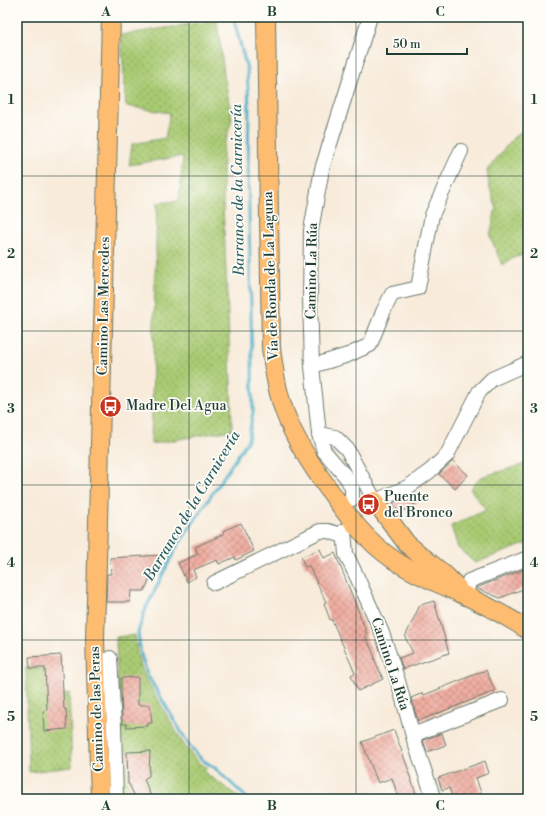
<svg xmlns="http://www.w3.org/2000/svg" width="545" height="816" viewBox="0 0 545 816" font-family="'Libre Bodoni',serif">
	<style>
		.grass { fill: url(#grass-dots); stroke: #648453 }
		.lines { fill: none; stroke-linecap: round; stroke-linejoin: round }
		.stream { stroke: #4cb0cb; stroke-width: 3 }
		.building { fill: url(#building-cross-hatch) }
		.minor-casing { stroke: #6b7a6e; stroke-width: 16 }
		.major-casing { stroke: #6b7a6e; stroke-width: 20 }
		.minor { stroke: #fff; stroke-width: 14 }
		.major { stroke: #febc70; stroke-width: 18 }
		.grid { fill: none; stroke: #1f3d34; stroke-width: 1; stroke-opacity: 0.55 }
		.labels { text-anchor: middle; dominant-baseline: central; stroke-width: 3.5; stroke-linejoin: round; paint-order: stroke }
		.street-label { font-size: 14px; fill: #1f3d34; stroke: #fdfcf7 }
		.poi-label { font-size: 14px; fill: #1f3d34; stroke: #fdfcf7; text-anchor: start }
		.water-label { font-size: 15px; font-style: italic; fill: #2c6061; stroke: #fdfcf7 }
		.neatline { fill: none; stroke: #1f3d34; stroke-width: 1.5 }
		.grid-label { font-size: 13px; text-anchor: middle; font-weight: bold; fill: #1f3d34 }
	</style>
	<defs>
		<pattern id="grass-dots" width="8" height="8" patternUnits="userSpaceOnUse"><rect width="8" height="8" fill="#a9ca72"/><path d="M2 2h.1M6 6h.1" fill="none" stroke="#89a55e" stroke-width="1.8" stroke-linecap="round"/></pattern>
		<pattern id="building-cross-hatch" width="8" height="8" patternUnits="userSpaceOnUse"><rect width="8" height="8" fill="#f0aea2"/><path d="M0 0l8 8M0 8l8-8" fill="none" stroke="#c28f85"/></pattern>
	</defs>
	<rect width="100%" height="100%" fill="#fdfcf7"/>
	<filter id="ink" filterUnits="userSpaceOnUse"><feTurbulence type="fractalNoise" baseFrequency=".025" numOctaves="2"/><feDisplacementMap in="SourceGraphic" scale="8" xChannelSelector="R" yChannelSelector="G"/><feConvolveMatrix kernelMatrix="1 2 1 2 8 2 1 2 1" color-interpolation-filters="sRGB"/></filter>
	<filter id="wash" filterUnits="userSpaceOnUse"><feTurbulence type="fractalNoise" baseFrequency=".012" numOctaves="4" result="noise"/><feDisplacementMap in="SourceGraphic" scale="16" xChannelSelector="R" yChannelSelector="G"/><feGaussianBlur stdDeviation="0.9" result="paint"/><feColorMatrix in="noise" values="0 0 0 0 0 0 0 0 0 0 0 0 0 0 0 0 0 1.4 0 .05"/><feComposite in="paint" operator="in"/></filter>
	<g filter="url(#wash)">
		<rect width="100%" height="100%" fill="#f8ebda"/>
		<g class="grass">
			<path d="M217 20 224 74 232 119 223 150V204L231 382 232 430 151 444 157 203 179 201 183 156 129 165 132 144 165 138 170 113 126 106 121 35Z"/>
			<path d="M528 127V254L515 257 502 265 490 236 496 207 489 185 487 170 514 137Z"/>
			<path d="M528 463V543L475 563 458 548 451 526 486 510 470 489 481 477Z"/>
			<path d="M135 635 138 658 145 677 184 745 200 764 207 767 204 772 242 799H121L116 637Z"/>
			<path d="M26 668H45L63 694 69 693 72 767 29 772Z"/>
		</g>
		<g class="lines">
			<path class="stream" d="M233 17 247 69 249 107 248 163 253 412 248 440 175 550 146 608 138 632 141 655 148 676 189 745 201 759 215 768 248 799"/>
		</g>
		<g id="blocks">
			<g class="building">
				<path d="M453 461 468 475 455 489 439 474Z"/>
				<path d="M415 493 420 501 399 513 393 503Z"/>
				<path d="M241 523 254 551 236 560 235 557 219 564 217 560 193 570 196 577 187 582 178 563 198 554 195 547 224 534 223 531Z"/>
				<path d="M320 549 324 558 335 553 358 610 367 634 365 635 375 657 374 658 383 679 358 691 351 675 355 673 332 620H330L324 603 326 602 309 566 305 567 301 557Z"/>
				<path d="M162 555 144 591H131L130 602H106L107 574H111L110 558Z"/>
				<path d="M528 568V587L500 598 476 588Z"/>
				<path d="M434 601 449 653 403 669 399 658 413 653 405 637 420 605Z"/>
				<path d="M61 655 64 709H66L67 729 44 731 43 711 47 710 45 668H30L29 657Z"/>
				<path d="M486 670 495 691 418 721 411 698 423 693 424 695Z"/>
				<path d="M138 677V705H150L152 723H148V726L126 727 127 724H122L121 678Z"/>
				<path d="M394 730 409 771H408L418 799H399L392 778 378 783 362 742Z"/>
				<path d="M442 733 446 745 427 752 423 740Z"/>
				<path d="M150 751 149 776 144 779 152 799H136L129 784H128L127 752Z"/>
				<path d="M485 761 489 773 476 778 483 799H453L449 788 442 790 438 778Z"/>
			</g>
		</g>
	</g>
	<g filter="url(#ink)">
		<use href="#blocks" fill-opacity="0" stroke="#6b7a6e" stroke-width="1"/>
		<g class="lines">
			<defs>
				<g id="minor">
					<path d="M312 366 348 355 370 345 383 312 392 294 418 288 432 215 461 151"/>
					<path d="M319 434 335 437 347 449 375 501 408 487 430 471 447 455 479 392 492 379 528 363"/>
					<path d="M352 499V488L347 478 324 451 319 434 312 366 310 299 311 230 322 169 370 17"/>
					<path d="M344 531 346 554 357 577 382 633 398 681 414 740 434 799"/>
					<path d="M214 583 320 531H328L344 536"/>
					<path d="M466 596 469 581 528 558"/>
					<path d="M110 658 114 726 116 799"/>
					<path d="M413 735 502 700"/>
				</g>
				<g id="major">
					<path d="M266 17 271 348C274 370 277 392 285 413 295 440 310 463 327 487 346 514 366 541 394 560 416 575 441 584 464 595 486 605 508 617 528 630"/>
					<path d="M375 501 407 544 447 577 457 587"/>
					<path d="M100 799 95 638 111 17"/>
				</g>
			</defs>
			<use href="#minor" class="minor-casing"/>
			<use href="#major" class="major-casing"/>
			<use href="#minor" class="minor"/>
			<use href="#major" class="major"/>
		</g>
	</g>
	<path class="grid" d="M189 17V799M356 17V799M17 176H528M17 331H528M17 485H528M17 640H528"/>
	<defs>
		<symbol id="bus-disc" viewBox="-11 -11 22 22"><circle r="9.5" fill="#c8321e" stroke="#fdfcf7"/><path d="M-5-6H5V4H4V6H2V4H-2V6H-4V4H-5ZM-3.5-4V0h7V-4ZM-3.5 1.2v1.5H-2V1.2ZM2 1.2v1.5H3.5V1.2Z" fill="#fff"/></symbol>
	</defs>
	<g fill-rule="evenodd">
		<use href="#bus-disc" x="98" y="394" width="25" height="25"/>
		<use href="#bus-disc" x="356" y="492" width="25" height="25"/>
	</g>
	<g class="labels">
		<g class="street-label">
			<text transform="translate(312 271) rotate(-89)">Camino La Rúa</text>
			<text transform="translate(271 276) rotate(-92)">Vía de Ronda de La Laguna</text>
			<text transform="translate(104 306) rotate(-89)">Camino Las Mercedes</text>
			<text transform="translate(390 664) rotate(72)">Camino La Rúa</text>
			<text transform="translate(97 709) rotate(-92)">Camino de las Peras</text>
		</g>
		<g class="poi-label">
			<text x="126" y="406">Madre Del Agua</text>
			<text x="384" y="497">Puente<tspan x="384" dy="16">del Bronco</tspan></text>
		</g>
		<g class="water-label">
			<text transform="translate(238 190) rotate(-91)">Barranco de la Carnicería</text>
			<text transform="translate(192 506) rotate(-59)">Barranco de la Carnicería</text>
		</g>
	</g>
	<rect width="545" height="816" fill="none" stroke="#fdfcf7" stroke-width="44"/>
	<path d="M387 48v6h80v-6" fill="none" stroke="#1f3d34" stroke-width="2"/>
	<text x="393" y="48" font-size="12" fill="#1f3d34" stroke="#fdfcf7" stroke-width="3" paint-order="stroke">50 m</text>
	<rect x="22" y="22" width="501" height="772" class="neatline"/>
	<g class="grid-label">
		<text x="106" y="16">A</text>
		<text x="272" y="16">B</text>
		<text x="440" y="16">C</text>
		<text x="11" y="104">1</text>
		<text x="534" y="104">1</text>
		<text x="11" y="258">2</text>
		<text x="534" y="258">2</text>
		<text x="11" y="413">3</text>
		<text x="534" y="413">3</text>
		<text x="11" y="567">4</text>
		<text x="534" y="567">4</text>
		<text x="11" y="721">5</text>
		<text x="534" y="721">5</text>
		<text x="106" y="810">A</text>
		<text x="272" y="810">B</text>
		<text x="440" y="810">C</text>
	</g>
</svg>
